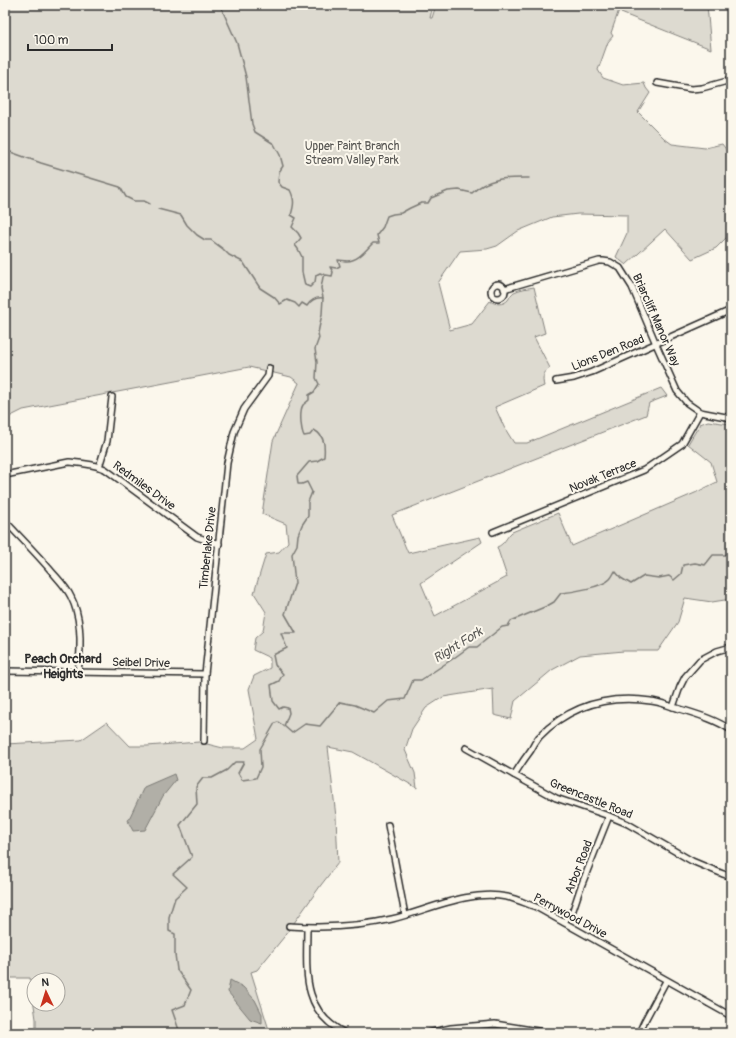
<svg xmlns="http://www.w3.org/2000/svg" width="736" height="1038" viewBox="0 0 736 1038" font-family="Pangolin,sans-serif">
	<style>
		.green { fill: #dddad0; stroke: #84827e; fill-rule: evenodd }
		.water { fill: #b1afa7; stroke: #7b7a75 }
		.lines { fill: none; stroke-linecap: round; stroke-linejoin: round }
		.stream { stroke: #7b7a75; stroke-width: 1.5 }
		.minor-casing { stroke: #2b2b2b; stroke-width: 8 }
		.minor { stroke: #fbf7ec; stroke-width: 5 }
		.labels { text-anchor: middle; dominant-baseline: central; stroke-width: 4; stroke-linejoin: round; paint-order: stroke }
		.park-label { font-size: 12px; fill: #585754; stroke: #fbf7ec }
		.street-label { font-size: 12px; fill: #2b2b2b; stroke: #fbf7ec }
		.water-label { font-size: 13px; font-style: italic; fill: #5a5956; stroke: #fbf7ec }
		.neighbourhood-label { font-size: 13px; font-weight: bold; fill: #2b2b2b; stroke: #fbf7ec }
	</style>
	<rect width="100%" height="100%" fill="#fbf7ec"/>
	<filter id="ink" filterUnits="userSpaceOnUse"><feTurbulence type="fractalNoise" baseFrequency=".025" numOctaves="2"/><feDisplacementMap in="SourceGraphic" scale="8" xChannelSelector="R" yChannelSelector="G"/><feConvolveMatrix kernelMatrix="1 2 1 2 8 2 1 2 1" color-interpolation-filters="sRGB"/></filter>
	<g filter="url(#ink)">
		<path class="green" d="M5 5H433L430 18H432L436 5H707L711 49 621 13 620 7 611 33 613 36 608 42 598 70 603 78 623 85 644 83 646 88 650 93 638 112 665 139 672 144 705 148 722 144 731 156V233L716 248 692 259 665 229 626 265 616 257 627 233V215L578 214 552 217 518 231 497 246 487 249 460 251 438 283 450 330 472 324 490 301C496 305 503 305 508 300 510 297 511 294 514 292 520 289 528 288 534 287L545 333 534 337 550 368C543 372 542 378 544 386L495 407 504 427 514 443H527L661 388 667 396 649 403 646 415 392 515 408 553 480 537 482 542 421 583 435 616 507 577 497 547C505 544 506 537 512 532L558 513 572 546 695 493 717 482 711 462 688 444 700 424 708 421 722 423 731 424V599L712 602 685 598 678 622 658 651H624L580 655 552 670 515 701 511 719 494 715 493 689 443 697 426 708 412 729 405 750 415 773 417 788 353 752 328 747 336 817 338 863 321 885 284 937 257 970 251 972 270 1033H36V1019L30 978H5V744L81 740 107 722 130 746H147L199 742 223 748H245L258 739 249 689 254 676 270 668V658L253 650 255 638 263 631 266 612 254 593 266 554 279 552 288 542 286 524 262 514 273 441 299 383 291 377 249 367 23 410 5 419ZM34 980H58V1004H34Z"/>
		<g class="water">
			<path d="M174 774 176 780 163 796 145 830 133 831 128 821 144 787Z"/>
			<path d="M230 980 243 987 255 1000 262 1014V1023L250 1019 228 992Z"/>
		</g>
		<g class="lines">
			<g class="stream">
				<path d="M220 5 237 43 246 77 252 124 255 132 274 144 280 155 283 166 279 172 278 182 282 187 290 190C295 200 294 205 291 215L296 218 292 227 298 233 301 238 295 245 298 249 302 257V272L305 285 310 287 315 282 316 275 320 273 325 275"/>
				<path d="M5 150 41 163 120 187 126 197 134 201H144L150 204"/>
				<path d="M158 209 181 215 187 225 197 235 205 240H211L223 249 229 255 243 262 260 288 274 297 280 304 287 300 295 303 299 307 302 303 307 306C311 300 316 297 323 298"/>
				<path d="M284 726 289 713 288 708 283 707 279 709 273 701 271 685 279 681 283 674 275 665 273 655 287 648 281 633H296L285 614 295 583 292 554 297 545 298 535 302 525 308 516V502L312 492 307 482 302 484H298L297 476 309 462 317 461 324 457C325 446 325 436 314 430L310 435 304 436C301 430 299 411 303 405 305 403 307 402 309 400V395L314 392 319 384 316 378 317 362 315 349 319 338 318 333 322 314 323 298 321 288 323 277 326 275 332 276 333 272 330 267 336 268 340 266 338 260C341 260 344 261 347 261 358 261 366 250 373 243H379L377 235 383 227 387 216 393 214 401 213 410 208 421 203H428L431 198 448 191 459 190 472 193C489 177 507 178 529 178"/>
				<path d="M180 1033 172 1010 185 1005 191 990 177 970 175 954V934L169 931V917L175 898 187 887 173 874 192 857 180 825 197 804 196 787 203 778H212L227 770 235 762H244L238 773 242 780 256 778 261 767 260 749 275 723 278 722 284 726 292 733 305 724 320 726 340 702 355 705 374 713 388 701 405 699 413 680H421L454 658 469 647H477L502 627 508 626 511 621 547 606 554 602 561 593C572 592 603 587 610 579 612 577 614 573 615 571L621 578 631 584 644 576 659 578 669 576 674 580 681 574 683 565 695 563 705 565 713 555H727L731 552"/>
			</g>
			<defs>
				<g id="minor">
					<path d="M657 83 691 89 702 88 731 80"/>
					<circle cx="498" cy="291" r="7"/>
					<path d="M504 289 599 261H603L610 262 620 268 632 287 656 344 677 391 687 403 700 412 731 418"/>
					<path d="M556 381 574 378 592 372 731 310"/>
					<path d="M99 467 107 441 112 397"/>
					<path d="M5 475 69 462C81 463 94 464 105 469L197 537 219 544"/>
					<path d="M5 521C21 538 38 555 53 573 59 580 67 588 71 597 82 618 81 649 78 672"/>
					<path d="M493 532 644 470 682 444 700 412"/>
					<path d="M5 671 205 674"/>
					<path d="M673 707 680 687 685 677 700 660 717 651 731 647"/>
					<path d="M204 741 205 674 227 463 234 432 244 409 268 376 269 368"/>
					<path d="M466 748 514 775 556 798 609 816 628 824 692 861 723 874 731 876"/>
					<path d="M514 775C519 767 525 758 531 750 533 746 536 741 539 737 570 705 608 695 651 701 660 702 669 706 677 708 696 714 715 719 731 730"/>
					<path d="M388 825 405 915"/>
					<path d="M564 922 573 910 580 889 609 816"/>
					<path d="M289 926C323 928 359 927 392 919 429 910 469 889 507 897 517 899 527 904 536 907L731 1016"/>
					<path d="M307 927C307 968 300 1011 345 1033"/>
					<path d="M428 1033 451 1028 495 1024 550 1033"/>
					<path d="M639 1033 644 1022 666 981"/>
				</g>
			</defs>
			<use href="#minor" class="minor-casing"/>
			<use href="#minor" class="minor"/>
		</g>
	</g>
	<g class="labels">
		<g class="park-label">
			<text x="352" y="146">Upper Paint Branch<tspan x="352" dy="14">Stream Valley Park</tspan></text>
		</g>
		<g class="street-label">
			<text transform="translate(656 320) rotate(66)">Briarcliff Manor Way</text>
			<text transform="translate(608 353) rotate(-22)">Lions Den Road</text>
			<text transform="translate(603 476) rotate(-22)">Novak Terrace</text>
			<text transform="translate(144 486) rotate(36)">Redmiles Drive</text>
			<text transform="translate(208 548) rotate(-84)">Timberlake Drive</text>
			<text transform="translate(141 663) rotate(1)">Seibel Drive</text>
			<text transform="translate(591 799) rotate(22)">Greencastle Road</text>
			<text transform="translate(579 867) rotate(-69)">Arbor Road</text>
			<text transform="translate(570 916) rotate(28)">Perrywood Drive</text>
		</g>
		<g class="water-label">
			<text transform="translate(458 645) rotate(-32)">Right Fork</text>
		</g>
		<g class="neighbourhood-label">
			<text x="63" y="659">Peach Orchard<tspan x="63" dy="15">Heights</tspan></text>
		</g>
	</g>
	<rect width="736" height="1038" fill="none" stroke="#fbf7ec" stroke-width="20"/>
	<rect x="10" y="10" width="716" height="1018" fill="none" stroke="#2b2b2b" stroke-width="1.5" filter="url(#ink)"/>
	<g transform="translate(46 992) rotate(356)"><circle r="19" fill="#fbf7ec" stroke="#a8a59f"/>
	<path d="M0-3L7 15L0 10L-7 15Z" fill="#c8321e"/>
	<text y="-6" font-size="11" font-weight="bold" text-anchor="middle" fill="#2b2b2b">N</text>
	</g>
	<path d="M28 44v6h84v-6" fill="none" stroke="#2b2b2b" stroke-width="2"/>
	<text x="34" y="44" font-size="12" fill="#2b2b2b" stroke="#fbf7ec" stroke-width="3" paint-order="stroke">100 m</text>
</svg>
